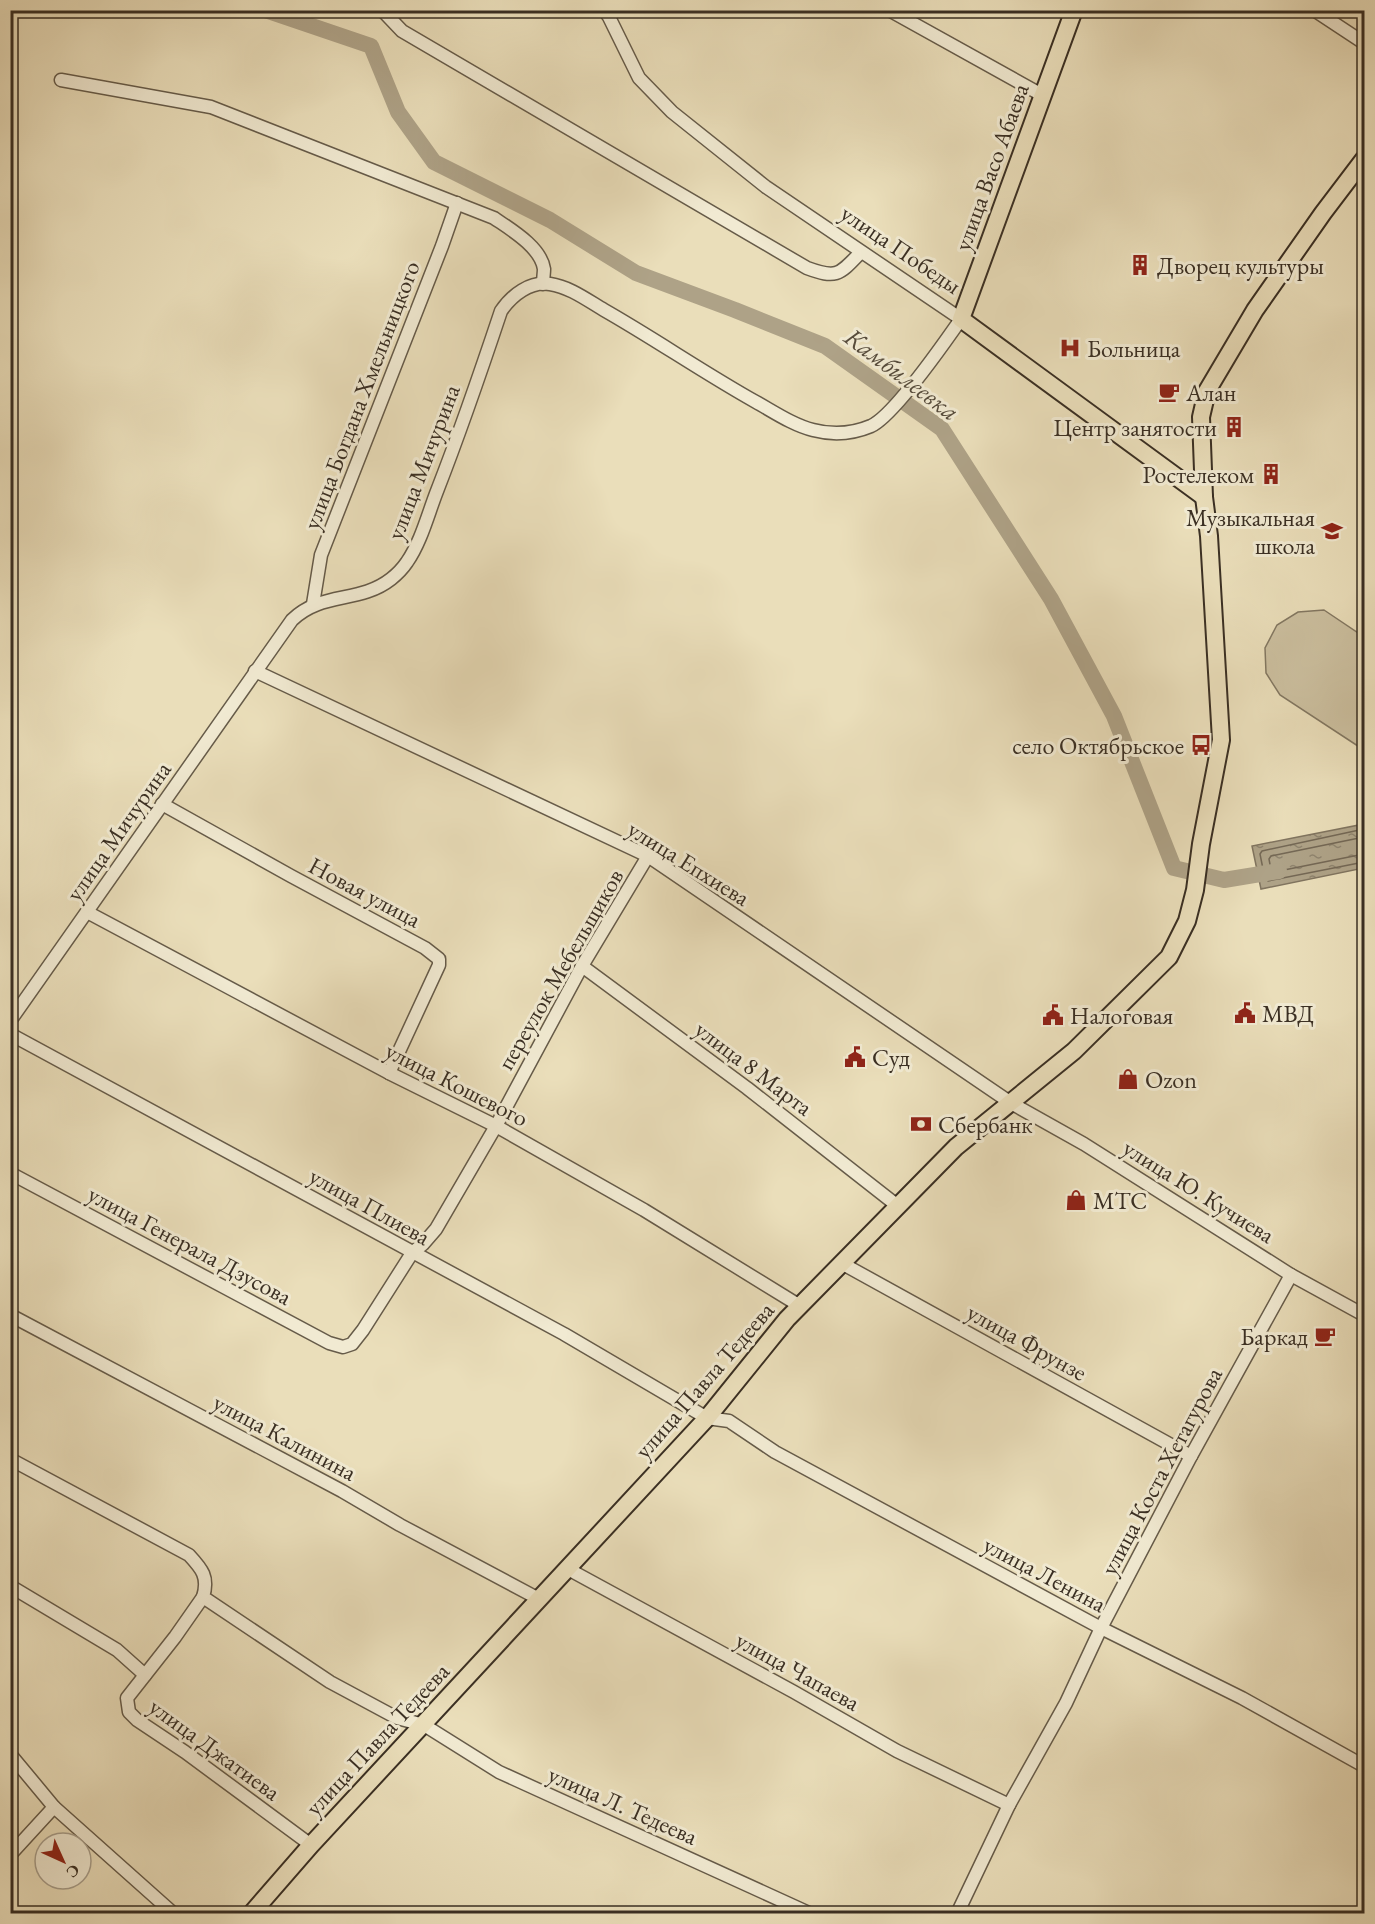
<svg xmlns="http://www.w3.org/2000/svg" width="1375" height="1924" viewBox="0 0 1375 1924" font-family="'EB Garamond',serif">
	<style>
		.pitch { fill: #ccc0a0; stroke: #837862; stroke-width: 1.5 }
		.water { fill: url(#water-ripples); stroke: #80745f; stroke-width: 1.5 }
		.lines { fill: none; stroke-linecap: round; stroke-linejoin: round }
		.shore { stroke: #746855; stroke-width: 1.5 }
		.river { stroke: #aea287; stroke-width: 16 }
		.minor-casing { stroke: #665b49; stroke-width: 15 }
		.major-casing { stroke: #3a2f23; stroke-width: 20 }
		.minor { stroke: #f1ead2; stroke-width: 12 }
		.major { stroke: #eadeba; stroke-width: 16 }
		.labels { text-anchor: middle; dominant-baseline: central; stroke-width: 6; stroke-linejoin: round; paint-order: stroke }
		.street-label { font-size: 24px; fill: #3a2f23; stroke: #f1ead2 }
		.poi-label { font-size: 24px; fill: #3a2f23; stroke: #f1ead2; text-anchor: start }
		.water-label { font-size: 26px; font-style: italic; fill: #574c3c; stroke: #f1ead2 }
	</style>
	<defs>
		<pattern id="water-ripples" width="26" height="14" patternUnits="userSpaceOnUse" patternTransform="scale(1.5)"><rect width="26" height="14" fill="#aea287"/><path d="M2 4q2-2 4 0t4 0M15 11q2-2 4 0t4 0" fill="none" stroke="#8f846e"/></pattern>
	</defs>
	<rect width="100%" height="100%" fill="#eadeba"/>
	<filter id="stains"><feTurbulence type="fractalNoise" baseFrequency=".00333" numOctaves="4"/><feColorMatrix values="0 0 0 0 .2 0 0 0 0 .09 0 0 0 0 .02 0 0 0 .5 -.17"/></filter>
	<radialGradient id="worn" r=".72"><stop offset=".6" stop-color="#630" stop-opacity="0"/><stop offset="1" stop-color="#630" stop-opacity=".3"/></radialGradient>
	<path class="pitch" d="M1324 610 1364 637V750L1280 695 1266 673 1265 648 1277 625 1298 612Z"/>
	<path class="water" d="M1364 824V868L1261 889 1252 846Z"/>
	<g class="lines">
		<g class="shore">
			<path d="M1364 829 1262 851 1260 854 1265 879 1268 881 1364 862"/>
			<path d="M1364 837 1271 856 1269 859 1271 870 1274 872 1364 854"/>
		</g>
		<path class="river" d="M265 10 371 46 398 112 434 162 550 220 636 273 735 310 825 346 942 429 1051 599 1114 716 1174 868 1224 880 1279 871"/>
		<defs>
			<g id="minor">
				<path d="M382 10 402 31 807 268C837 279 839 275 861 252"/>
				<path d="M889 10 1042 95"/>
				<path d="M1314 10 1364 43"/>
				<path d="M61 80 211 107 494 218C510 229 541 247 544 269 544 273 543 279 543 284"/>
				<path d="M313 604 321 555 442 246 457 203"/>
				<path d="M255 671 648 856 1011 1103 1084 1144 1291 1275 1364 1315"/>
				<path d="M162 804 291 876 425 948 439 959V965L389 1073"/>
				<path d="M87 912 389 1073 496 1126 644 1210 800 1306"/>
				<path d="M582 966 747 1088 899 1207"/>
				<path d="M10 1021 292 620C322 591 359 604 391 579 396 575 403 568 407 562 421 542 428 514 437 491 460 432 481 371 501 311 512 295 530 281 550 284 570 287 587 300 604 310 655 339 704 373 756 402 774 412 793 425 813 430 832 435 852 434 871 426 893 416 945 342 961 319L766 187 672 112 639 78 609 17 604 10"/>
				<path d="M10 1034 564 1334 707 1418 729 1421 775 1452 1101 1628 1242 1698 1364 1766"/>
				<path d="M10 1173 329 1343 343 1347 352 1344 363 1330 412 1253 423 1244 436 1229 496 1126 582 966 648 856"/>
				<path d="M843 1264 1191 1456"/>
				<path d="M10 1315 342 1491 400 1525 539 1599"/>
				<path d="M10 1459 189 1555C202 1569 209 1577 203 1597L330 1682 397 1718 424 1725 499 1772 811 1914"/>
				<path d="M568 1569 794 1692 897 1751 1009 1805"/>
				<path d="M10 1586 117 1650 145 1675"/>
				<path d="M203 1597 175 1637 127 1698 129 1712 137 1720 185 1752 311 1845"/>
				<path d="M10 1754 54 1807 174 1914"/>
				<path d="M10 1855 54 1807"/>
				<path d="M957 1914 1009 1805 1066 1703 1101 1628 1191 1456 1291 1275"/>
			</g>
			<g id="major">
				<path d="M1074 10 961 319 1204 497"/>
				<path d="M251 1914 311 1845 707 1418 787 1319 956 1147 1074 1051 1169 957 1187 921 1195 890 1201 844 1221 740 1209 536 1204 497 1201 417 1207 391 1255 310 1323 213 1364 159"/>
			</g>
		</defs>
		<use href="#minor" class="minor-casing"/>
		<use href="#major" class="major-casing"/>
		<use href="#minor" class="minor"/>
		<use href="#major" class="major"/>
	</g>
	<defs>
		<symbol id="building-bare" viewBox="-9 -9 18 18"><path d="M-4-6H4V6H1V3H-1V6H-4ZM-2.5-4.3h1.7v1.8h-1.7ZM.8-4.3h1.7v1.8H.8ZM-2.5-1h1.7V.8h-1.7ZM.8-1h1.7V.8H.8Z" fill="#8f2418" stroke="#f1ead2" stroke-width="2.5" paint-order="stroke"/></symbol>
		<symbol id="hospital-bare" viewBox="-9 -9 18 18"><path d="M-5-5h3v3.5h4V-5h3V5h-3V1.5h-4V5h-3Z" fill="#8f2418" stroke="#f1ead2" stroke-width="2.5" paint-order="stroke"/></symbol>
		<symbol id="cafe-bare" viewBox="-9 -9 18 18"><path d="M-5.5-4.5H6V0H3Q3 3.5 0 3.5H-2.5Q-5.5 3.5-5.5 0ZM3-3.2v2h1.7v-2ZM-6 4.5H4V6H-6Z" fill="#8f2418" stroke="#f1ead2" stroke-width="2.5" paint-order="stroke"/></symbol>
		<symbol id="school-bare" viewBox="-9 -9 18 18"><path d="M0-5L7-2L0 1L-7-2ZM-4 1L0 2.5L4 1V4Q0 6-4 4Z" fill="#8f2418" stroke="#f1ead2" stroke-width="2.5" paint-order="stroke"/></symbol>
		<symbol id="bus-bare" viewBox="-9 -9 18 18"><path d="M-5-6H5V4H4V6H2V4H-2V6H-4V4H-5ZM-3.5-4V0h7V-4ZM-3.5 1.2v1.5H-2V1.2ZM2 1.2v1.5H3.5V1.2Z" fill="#8f2418" stroke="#f1ead2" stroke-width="2.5" paint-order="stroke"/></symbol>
		<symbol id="civic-bare" viewBox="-9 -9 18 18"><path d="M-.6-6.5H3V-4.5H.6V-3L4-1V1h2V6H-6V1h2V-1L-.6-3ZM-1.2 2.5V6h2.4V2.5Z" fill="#8f2418" stroke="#f1ead2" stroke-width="2.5" paint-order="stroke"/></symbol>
		<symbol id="shop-bare" viewBox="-9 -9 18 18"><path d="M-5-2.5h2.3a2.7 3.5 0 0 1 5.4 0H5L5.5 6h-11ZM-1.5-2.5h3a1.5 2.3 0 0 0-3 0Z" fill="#8f2418" stroke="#f1ead2" stroke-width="2.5" paint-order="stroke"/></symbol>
		<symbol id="bank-bare" viewBox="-9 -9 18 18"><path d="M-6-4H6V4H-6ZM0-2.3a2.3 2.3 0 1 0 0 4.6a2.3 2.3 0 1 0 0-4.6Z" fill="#8f2418" stroke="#f1ead2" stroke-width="2.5" paint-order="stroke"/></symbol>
	</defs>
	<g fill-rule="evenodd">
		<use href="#building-bare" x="1125" y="250" width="30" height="30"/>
		<use href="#hospital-bare" x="1055" y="333" width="30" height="30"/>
		<use href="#cafe-bare" x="1154" y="377" width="30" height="30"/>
		<use href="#building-bare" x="1219" y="412" width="30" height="30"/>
		<use href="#building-bare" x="1256" y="459" width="30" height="30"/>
		<use href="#school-bare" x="1317" y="516" width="30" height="30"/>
		<use href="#bus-bare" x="1186" y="730" width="30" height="30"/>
		<use href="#civic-bare" x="1230" y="998" width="30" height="30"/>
		<use href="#civic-bare" x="1038" y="1000" width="30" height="30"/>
		<use href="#civic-bare" x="840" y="1042" width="30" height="30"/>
		<use href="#shop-bare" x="1113" y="1064" width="30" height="30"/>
		<use href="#bank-bare" x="906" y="1109" width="30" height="30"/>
		<use href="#shop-bare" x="1061" y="1185" width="30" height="30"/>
		<use href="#cafe-bare" x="1310" y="1321" width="30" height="30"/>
	</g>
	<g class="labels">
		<g class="street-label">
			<text transform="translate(991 167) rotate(-70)">улица Васо Абаева</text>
			<text transform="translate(901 249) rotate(34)">улица Победы</text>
			<text transform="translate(361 395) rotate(-69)">улица Богдана Хмельницкого</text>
			<text transform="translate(423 462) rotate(-69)">улица Мичурина</text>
			<text transform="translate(118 831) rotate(-55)">улица Мичурина</text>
			<text transform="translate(689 863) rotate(32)">улица Епхиева</text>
			<text transform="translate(365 892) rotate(28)">Новая улица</text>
			<text transform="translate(560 969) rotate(-60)">переулок Мебельщиков</text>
			<text transform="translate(754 1068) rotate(37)">улица 8 Марта</text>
			<text transform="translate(457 1084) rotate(27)">улица Кошевого</text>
			<text transform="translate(1199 1191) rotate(32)">улица Ю. Кучиева</text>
			<text transform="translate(370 1206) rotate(29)">улица Плиева</text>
			<text transform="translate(190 1245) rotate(28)">улица Генерала Дзусова</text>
			<text transform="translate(1027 1342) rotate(29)">улица Фрунзе</text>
			<text transform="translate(704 1380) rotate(-49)">улица Павла Тедеева</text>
			<text transform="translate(285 1437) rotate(28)">улица Калинина</text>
			<text transform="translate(1161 1471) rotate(-62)">улица Коста Хетагурова</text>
			<text transform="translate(1045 1574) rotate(28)">улица Ленина</text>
			<text transform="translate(798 1671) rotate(29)">улица Чапаева</text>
			<text transform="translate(377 1739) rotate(-47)">улица Павла Тедеева</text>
			<text transform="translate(215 1749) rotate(36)">улица Джатиева</text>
			<text transform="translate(623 1805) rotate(24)">улица Л. Тедеева</text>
		</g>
		<g class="poi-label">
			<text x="1157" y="265">Дворец культуры</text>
			<text x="1087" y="348">Больница</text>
			<text x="1186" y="392">Алан</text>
			<text x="1217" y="427" text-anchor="end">Центр занятости</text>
			<text x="1254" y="474" text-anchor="end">Ростелеком</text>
			<text x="1315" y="517" text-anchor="end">Музыкальная<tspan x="1315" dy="28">школа</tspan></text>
			<text x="1184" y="745" text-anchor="end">село Октябрьское</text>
			<text x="1262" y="1013">МВД</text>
			<text x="1070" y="1015">Налоговая</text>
			<text x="872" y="1057">Суд</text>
			<text x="1145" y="1079">Ozon</text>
			<text x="938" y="1124">Сбербанк</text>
			<text x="1093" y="1200">МТС</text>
			<text x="1308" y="1336" text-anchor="end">Баркад</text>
		</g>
		<g class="water-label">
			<text transform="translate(902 374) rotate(37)">Камбилеевка</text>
		</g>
	</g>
	<rect width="1375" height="1924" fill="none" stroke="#eadeba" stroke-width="36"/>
	<rect x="12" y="12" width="1351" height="1900" fill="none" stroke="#3a2f23" stroke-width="3"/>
	<rect x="18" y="18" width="1339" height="1888" fill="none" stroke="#3a2f23" stroke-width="1.5"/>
	<g transform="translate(63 1861) rotate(135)"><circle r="28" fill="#f1ead2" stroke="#a89f8c" stroke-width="1.5"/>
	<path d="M0-4.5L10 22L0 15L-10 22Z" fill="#8f2418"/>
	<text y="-9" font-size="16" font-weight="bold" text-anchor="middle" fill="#3a2f23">С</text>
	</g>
	<rect width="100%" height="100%" filter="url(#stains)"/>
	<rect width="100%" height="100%" fill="url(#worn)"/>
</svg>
